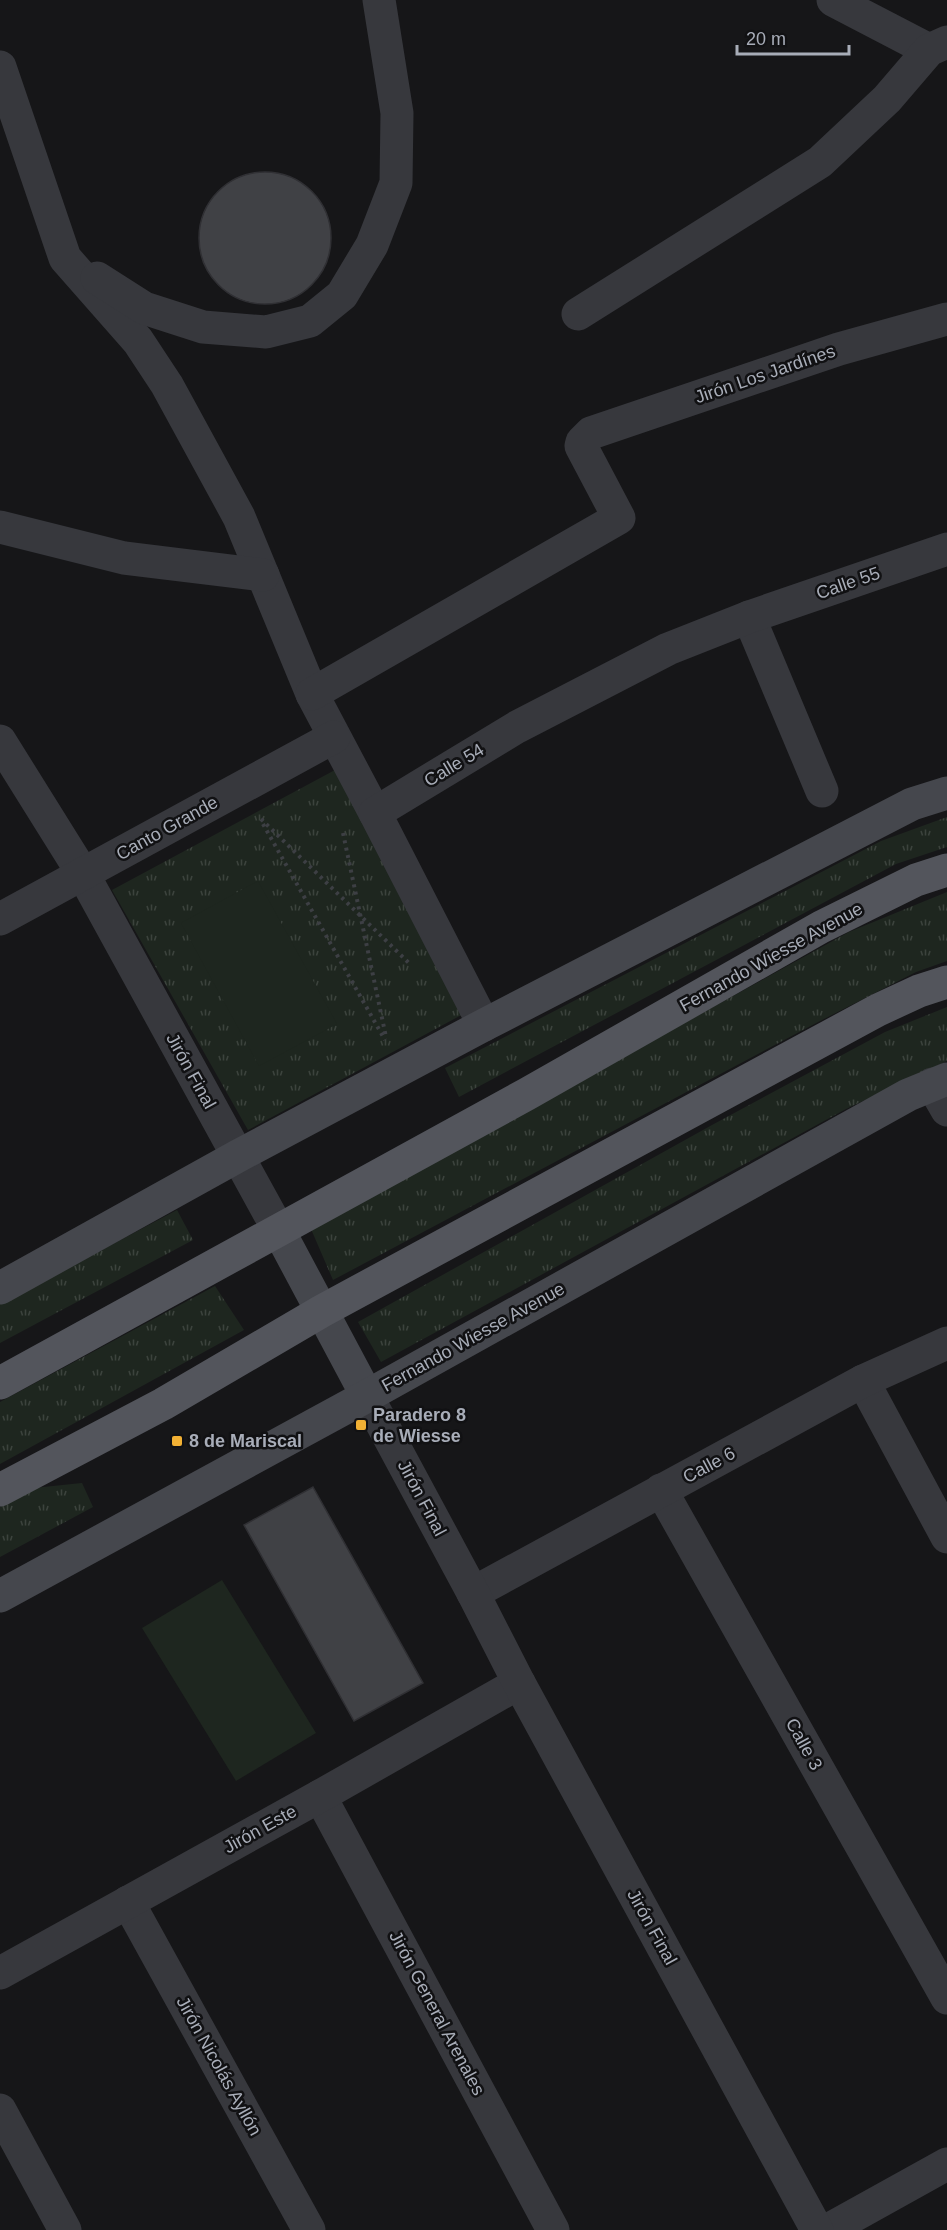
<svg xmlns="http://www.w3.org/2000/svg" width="947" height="2230" viewBox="0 0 947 2230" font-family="Arial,sans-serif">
<defs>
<pattern id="grass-tufts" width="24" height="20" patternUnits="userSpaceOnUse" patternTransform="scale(1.5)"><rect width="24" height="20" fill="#1e261f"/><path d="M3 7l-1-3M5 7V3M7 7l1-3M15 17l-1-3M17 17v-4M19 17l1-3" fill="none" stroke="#3c433d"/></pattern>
</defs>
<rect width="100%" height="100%" fill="#161618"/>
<g fill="url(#grass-tufts)">
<path d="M335,770L467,1012L248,1130L112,890Z"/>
<path d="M947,817V847L896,864L459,1097L445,1068L881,841Z"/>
<path d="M947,892V961L916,972L820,1021L333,1280L311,1229L849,932Z"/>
<path d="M947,1007V1061L846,1109L381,1362L358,1322L712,1125L885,1032Z"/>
<path d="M177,1210L193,1240L0,1343V1304Z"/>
<path d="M215,1286L244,1330L0,1464V1402Z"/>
<path d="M82,1483L93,1507L0,1557V1507L34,1488Z"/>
</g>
<g fill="#1e261f">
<path d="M258,881L337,1024L259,1066L181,923Z"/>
<path d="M222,1580L316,1733L236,1781L142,1628Z"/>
</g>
<g fill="#404145" stroke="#303034" stroke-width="1.5">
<circle cx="265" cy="238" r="66"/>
<path d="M313,1487L423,1683L354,1721L244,1525Z"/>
</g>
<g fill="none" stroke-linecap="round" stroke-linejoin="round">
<g stroke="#3d3f44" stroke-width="4" stroke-dasharray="3 4.5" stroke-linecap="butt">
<path d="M261,819L410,964"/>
<path d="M263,824L385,1040"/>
<path d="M343,833L386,1037"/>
</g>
<g stroke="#37383d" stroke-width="33">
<path d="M833,0L929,50"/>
<path d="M0,67L65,258L138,341L167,385L239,517L312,694L375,813"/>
<path d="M97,278L144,308L203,327L266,332L310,321L342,295L372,245L396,183L397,113L379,0"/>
<path d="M578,314L820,162L887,99L929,50L947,42"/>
<path d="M0,527L124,558L263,575"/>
<path d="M749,617L822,791"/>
<path d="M312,694L619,518L581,446L582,442L591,433L839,349L947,319"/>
<path d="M0,741L83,874L279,1231"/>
<path d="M0,919L334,737"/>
<path d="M484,1025L375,813L517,727L668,649L749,617L947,549"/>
<path d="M932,1084L947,1110"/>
<path d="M863,1381L947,1537"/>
<path d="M661,1490L947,1998"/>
<path d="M473,1593L863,1381L947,1343"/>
<path d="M320,1796L553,2230"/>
<path d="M128,1902L309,2230"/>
<path d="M0,1973L320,1796L519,1683"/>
<path d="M0,2110L65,2230"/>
<path d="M828,2230L947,2164"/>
</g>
<path stroke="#37383d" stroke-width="33" d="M367,1396L473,1593L519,1683L817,2230"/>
<g stroke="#45474d" stroke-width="33">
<path d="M279,1231L367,1396"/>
<path d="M0,1288L238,1156L484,1025L912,804L947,793"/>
<path d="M0,1596L367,1396L908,1095L947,1079"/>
</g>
<g stroke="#53555c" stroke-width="33">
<path d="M0,1383L527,1094L821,927L916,880L947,870"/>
<path d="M0,1490L163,1404L322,1311L878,1010L919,991L947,982"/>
</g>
</g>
<g fill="#f2b134" stroke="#111113" stroke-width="2">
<rect x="355" y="1419" width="12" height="12" rx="3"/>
<rect x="171" y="1435" width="12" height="12" rx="3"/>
</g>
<g text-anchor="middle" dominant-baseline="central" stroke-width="5" stroke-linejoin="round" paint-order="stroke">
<g font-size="18" fill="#a8adb8" stroke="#111113">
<text transform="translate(765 374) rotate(-19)">Jirón Los Jardínes</text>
<text transform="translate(848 583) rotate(-19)">Calle 55</text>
<text transform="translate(454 765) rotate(-31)">Calle 54</text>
<text transform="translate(167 828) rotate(-29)">Canto Grande</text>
<text transform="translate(771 957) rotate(-29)">Fernando Wiesse Avenue</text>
<text transform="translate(191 1071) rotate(61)">Jirón Final</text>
<text transform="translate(473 1337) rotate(-29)">Fernando Wiesse Avenue</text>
<text transform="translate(709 1465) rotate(-28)">Calle 6</text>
<text transform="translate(422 1498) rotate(62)">Jirón Final</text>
<text transform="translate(804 1744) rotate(61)">Calle 3</text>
<text transform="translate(260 1829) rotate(-29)">Jirón Este</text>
<text transform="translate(652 1927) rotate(61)">Jirón Final</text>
<text transform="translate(437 2013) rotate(62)">Jirón General Arenales</text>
<text transform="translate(219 2066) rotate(61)">Jirón Nicolás Ayllón</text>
</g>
<g font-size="18" font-weight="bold" fill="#a8adb8" stroke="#111113" text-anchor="start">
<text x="373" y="1415">Paradero 8<tspan x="373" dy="21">de Wiesse</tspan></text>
<text x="189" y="1441">8 de Mariscal</text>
</g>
</g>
<path d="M737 45v9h112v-9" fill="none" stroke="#a8adb8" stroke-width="3"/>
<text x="746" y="45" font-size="18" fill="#a8adb8" stroke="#111113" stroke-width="4.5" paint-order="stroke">20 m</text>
</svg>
